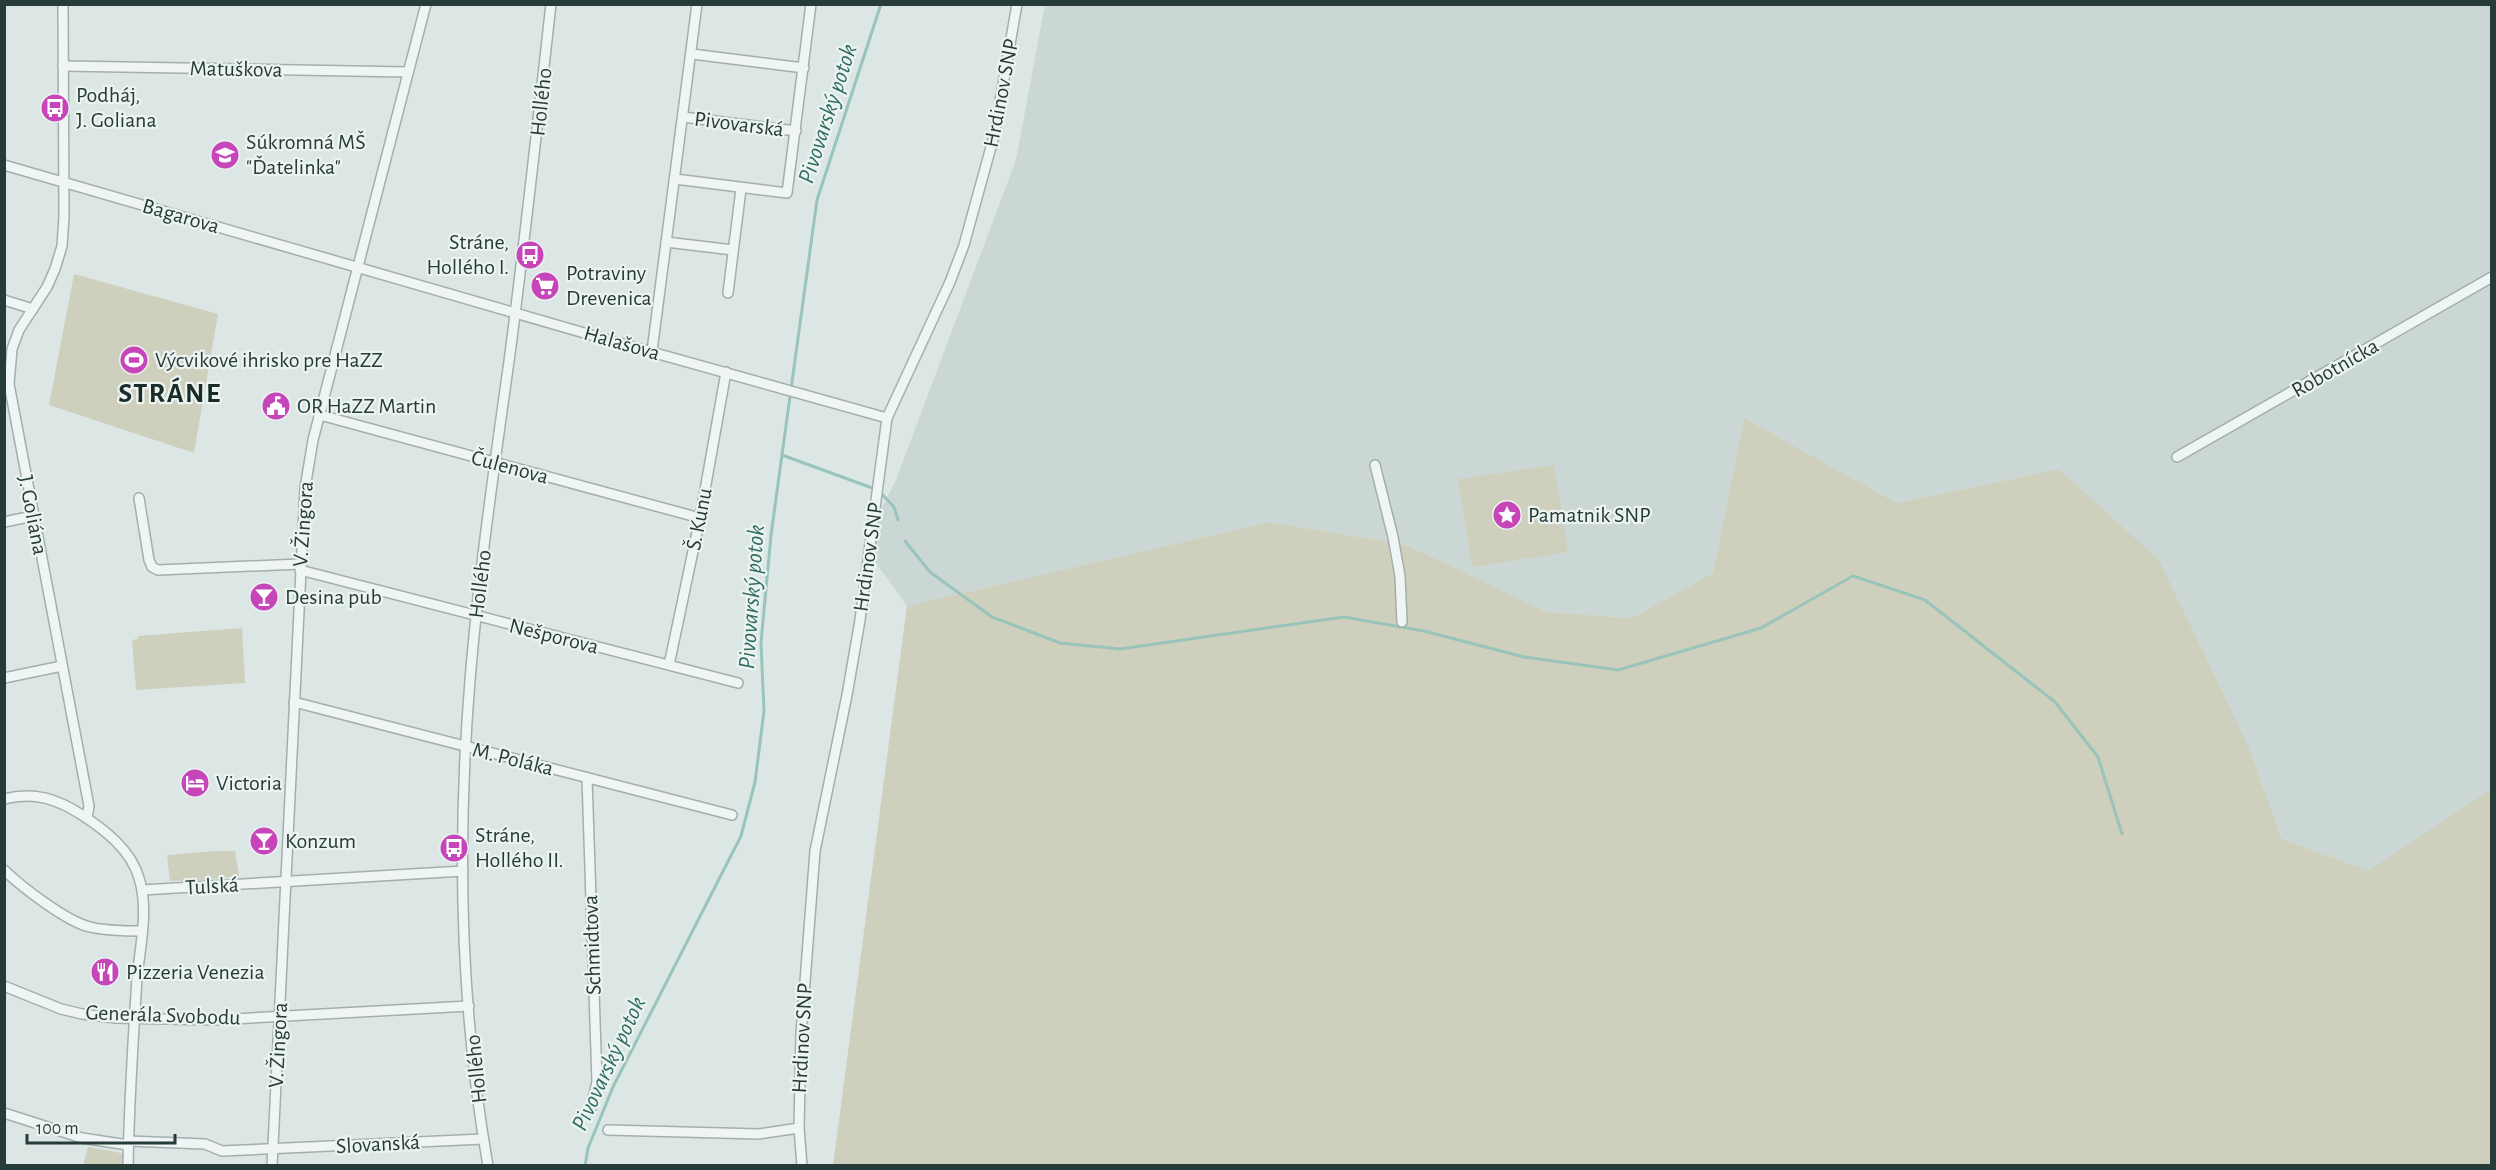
<svg xmlns="http://www.w3.org/2000/svg" width="2496" height="1170" viewBox="0 0 2496 1170" font-family="'Alegreya Sans',sans-serif">
<rect width="100%" height="100%" fill="#dce6e4"/>
<path fill="#cbd7d5" d="M1045,5H2491V789L2368,872L2282,839L2250,750L2059,469L1897,503L1744,418L1713,573L1632,618L1547,612L1407,545L1269,522L907,606L863,545L896,480L1016,160Z"/>
<g fill="#cfcfbe">
<path d="M74,274L218,314L194,453L49,405Z"/>
<path d="M1744,418L1897,503L2059,469L2159,560L2250,750L2282,839L2368,871L2491,789V1165L833,1166L907,606L1269,522L1407,545L1547,612L1632,618L1713,573Z"/>
<path d="M1554,465L1568,552L1472,567L1458,479Z"/>
<path d="M242,628L245,683L136,690L132,640L138,639V636Z"/>
<path d="M215,851H235L239,876L200,880L170,881L167,855Z"/>
<path d="M88,1147L121,1153L125,1158L126,1165L83,1166Z"/>
</g>
<g fill="none" stroke-linecap="round" stroke-linejoin="round">
<g stroke="#99c4ba" stroke-width="3">
<path d="M782,455L875,489"/>
<path d="M880,492L894,507L898,520"/>
<path d="M905,541L930,572L992,617L1060,643L1120,649L1344,617L1424,631L1524,657L1618,670L1761,628L1853,576L1925,600L2055,702L2098,757L2122,834"/>
<path d="M585,1166L588,1148L613,1087L741,836L755,782L764,711L761,643L771,535L817,200L881,4"/>
</g>
<g stroke="#a2afad" stroke-width="12">
<g id="minor">
<path d="M63,4L64,217L62,246L55,269L47,287L19,330L12,349L9,384L89,806L87,818"/>
<path d="M692,54L804,68"/>
<path d="M63,66L408,72"/>
<path d="M683,117L796,131"/>
<path d="M4,165L598,337L887,418"/>
<path d="M675,179L787,193L811,4"/>
<path d="M666,242L733,250"/>
<path d="M728,293L741,189"/>
<path d="M4,300L33,309"/>
<path d="M652,351L697,4"/>
<path d="M320,415L700,518"/>
<path d="M2177,457L2492,277"/>
<path d="M1375,465L1393,537L1400,576L1402,622"/>
<path d="M139,498L149,560L152,567L158,570L300,564"/>
<path d="M4,522L33,516"/>
<path d="M300,570L738,683"/>
<path d="M669,665L700,518L726,372"/>
<path d="M4,678L62,666"/>
<path d="M294,702L732,815"/>
<path d="M587,778L597,1082L590,1111"/>
<path d="M4,799C34,791 57,799 82,815C105,830 131,850 139,878C149,909 140,947 137,978C133,1040 129,1103 128,1166"/>
<path d="M4,870C22,887 67,922 90,927C106,931 124,931 141,931"/>
<path d="M142,890L463,871"/>
<path d="M4,986L61,1009L82,1014L116,1018L215,1020L469,1006"/>
<path d="M4,1113L82,1138L128,1145"/>
<path d="M608,1130L759,1134L799,1128"/>
<path d="M128,1141L205,1144L222,1151L483,1139"/>
<path d="M272,1166L305,488L313,440L426,4"/>
<path d="M488,1166C460,1007 457,840 470,680C479,571 495,462 510,354C525,238 538,121 551,4"/>
<path d="M802,1166L799,1128L801,1034L815,851L847,695L860,620L887,418L950,282L964,245L994,136L1017,4"/>
</g>
</g>
<use href="#minor" stroke="#eff4f4" stroke-width="9"/>
</g>
<defs>
<g id="bus-disc" transform="scale(1.5)"><circle r="9.5" fill="#c646ba" stroke="#ecf4f2"/><path d="M-5-6H5V4H4V6H2V4H-2V6H-4V4H-5ZM-3.5-4V0h7V-4ZM-3.5 1.2v1.5H-2V1.2ZM2 1.2v1.5H3.5V1.2Z" fill="#fff"/></g>
<g id="school-disc" transform="scale(1.5)"><circle r="9.5" fill="#c646ba" stroke="#ecf4f2"/><path d="M0-5L7-2L0 1L-7-2ZM-4 1L0 2.5L4 1V4Q0 6-4 4Z" fill="#fff"/></g>
<g id="supermarket-disc" transform="scale(1.5)"><circle r="9.5" fill="#c646ba" stroke="#ecf4f2"/><path d="M-6-5.5h2.5l.6 2H6L4.5 2H-2.5L-4.4-4H-6ZM-1.5 3.2a1.3 1.3 0 1 0 .1 0ZM3 3.2a1.3 1.3 0 1 0 .1 0Z" fill="#fff"/></g>
<g id="stadium-disc" transform="scale(1.5)"><circle r="9.5" fill="#c646ba" stroke="#ecf4f2"/><path d="M0-5a6.5 5 0 1 0 0 10a6.5 5 0 1 0 0-10ZM-3.5-1.8h7v3.6h-7Z" fill="#fff"/></g>
<g id="civic-disc" transform="scale(1.5)"><circle r="9.5" fill="#c646ba" stroke="#ecf4f2"/><path d="M-.6-6.5H3V-4.5H.6V-3L4-1V1h2V6H-6V1h2V-1L-.6-3ZM-1.2 2.5V6h2.4V2.5Z" fill="#fff"/></g>
<g id="sight-disc" transform="scale(1.5)"><circle r="9.5" fill="#c646ba" stroke="#ecf4f2"/><path d="M0-6L1.8-2.2L6-1.7L2.9 1.2L3.7 5.4L0 3.3L-3.7 5.4L-2.9 1.2L-6-1.7L-1.8-2.2Z" fill="#fff"/></g>
<g id="bar-disc" transform="scale(1.5)"><circle r="9.5" fill="#c646ba" stroke="#ecf4f2"/><path d="M-6-5H6L.8 .8V4.5H3.5V6h-7V4.5H-.8V.8Z" fill="#fff"/></g>
<g id="hotel-disc" transform="scale(1.5)"><circle r="9.5" fill="#c646ba" stroke="#ecf4f2"/><path d="M-6-4.5h1.5V1H6V5H4.5V3h-9V5H-6ZM-4 0a1.8 1.8 0 1 1 3.6 0ZM.5 0V-2.5h3Q6-2.5 6 0Z" fill="#fff"/></g>
<g id="restaurant-disc" transform="scale(1.5)"><circle r="9.5" fill="#c646ba" stroke="#ecf4f2"/><path d="M-5-6h1v4h1v-4h1v4h1v-4h1v5L-1.5 .5V6h-2V.5L-5-1ZM5-6V6H3V1.5H1.5Q1.5-4 5-6Z" fill="#fff"/></g>
</defs>
<g fill-rule="evenodd">
<use href="#bus-disc" x="55" y="108"/>
<use href="#school-disc" x="225" y="155"/>
<use href="#bus-disc" x="530" y="255"/>
<use href="#supermarket-disc" x="545" y="286"/>
<use href="#stadium-disc" x="134" y="360"/>
<use href="#civic-disc" x="276" y="406"/>
<use href="#sight-disc" x="1507" y="515"/>
<use href="#bar-disc" x="264" y="597"/>
<use href="#hotel-disc" x="195" y="783"/>
<use href="#bar-disc" x="264" y="841"/>
<use href="#bus-disc" x="454" y="848"/>
<use href="#restaurant-disc" x="105" y="972"/>
</g>
<g text-anchor="middle" dominant-baseline="central" stroke-width="4.5" stroke-linejoin="round" paint-order="stroke">
<g font-size="22" fill="#273b39" stroke="#ecf4f2">
<text transform="translate(236 69) rotate(1)">Matuškova</text>
<text transform="translate(1001 93) rotate(-79)">Hrdinov SNP</text>
<text transform="translate(541 102) rotate(-84)">Hollého</text>
<text transform="translate(739 124) rotate(7)">Pivovarská</text>
<text transform="translate(181 216) rotate(16)">Bagarova</text>
<text transform="translate(622 343) rotate(16)">Halašova</text>
<text transform="translate(2335 368) rotate(-30)">Robotnícka</text>
<text transform="translate(510 467) rotate(15)">Čulenova</text>
<text transform="translate(33 515) rotate(79)">J. Goliána</text>
<text transform="translate(699 519) rotate(-79)">Š. Kunu</text>
<text transform="translate(303 524) rotate(-86)">V. Žingora</text>
<text transform="translate(868 557) rotate(-82)">Hrdinov SNP</text>
<text transform="translate(480 584) rotate(-83)">Hollého</text>
<text transform="translate(554 636) rotate(14)">Nešporova</text>
<text transform="translate(513 759) rotate(14)">M. Poláka</text>
<text transform="translate(212 886) rotate(-3)">Tulská</text>
<text transform="translate(592 945) rotate(-92)">Schmidtova</text>
<text transform="translate(163 1015) rotate(2)">Generála Svobodu</text>
<text transform="translate(802 1038) rotate(-87)">Hrdinov SNP</text>
<text transform="translate(278 1045) rotate(-87)">V. Žingora</text>
<text transform="translate(476 1069) rotate(-96)">Hollého</text>
<text transform="translate(378 1144) rotate(-3)">Slovanská</text>
</g>
<g font-size="22" fill="#273b39" stroke="#ecf4f2" text-anchor="start">
<text x="76" y="95">Podháj,<tspan x="76" dy="25">J. Goliana</tspan></text>
<text x="246" y="142">Súkromná MŠ<tspan x="246" dy="25">"Ďatelinka"</tspan></text>
<text x="509" y="242" text-anchor="end">Stráne,<tspan x="509" dy="25">Hollého I.</tspan></text>
<text x="566" y="273">Potraviny<tspan x="566" dy="25">Drevenica</tspan></text>
<text x="155" y="360">Výcvikové ihrisko pre HaZZ</text>
<text x="297" y="406">OR HaZZ Martin</text>
<text x="1528" y="515">Pamatnik SNP</text>
<text x="285" y="597">Desina pub</text>
<text x="216" y="783">Victoria</text>
<text x="475" y="835">Stráne,<tspan x="475" dy="25">Hollého II.</tspan></text>
<text x="285" y="841">Konzum</text>
<text x="126" y="972">Pizzeria Venezia</text>
</g>
<g font-size="24" font-style="italic" fill="#336d61" stroke="#ecf4f2">
<text transform="translate(828 114) rotate(-72)">Pivovarský potok</text>
<text transform="translate(752 597) rotate(-86)">Pivovarský potok</text>
<text transform="translate(609 1064) rotate(-65)">Pivovarský potok</text>
</g>
<g font-size="28" font-weight="bold" letter-spacing="1.5" fill="#192c2a" stroke="#ecf4f2">
<text x="170" y="394">STRÁNE</text>
</g>
</g>
<rect width="2496" height="1170" fill="none" stroke="#273b39" stroke-width="12"/>
<path d="M27 1134v9h148v-9" fill="none" stroke="#273b39" stroke-width="3"/>
<text x="36" y="1134" font-size="18" fill="#273b39" stroke="#ecf4f2" stroke-width="4.5" paint-order="stroke">100 m</text>
</svg>
